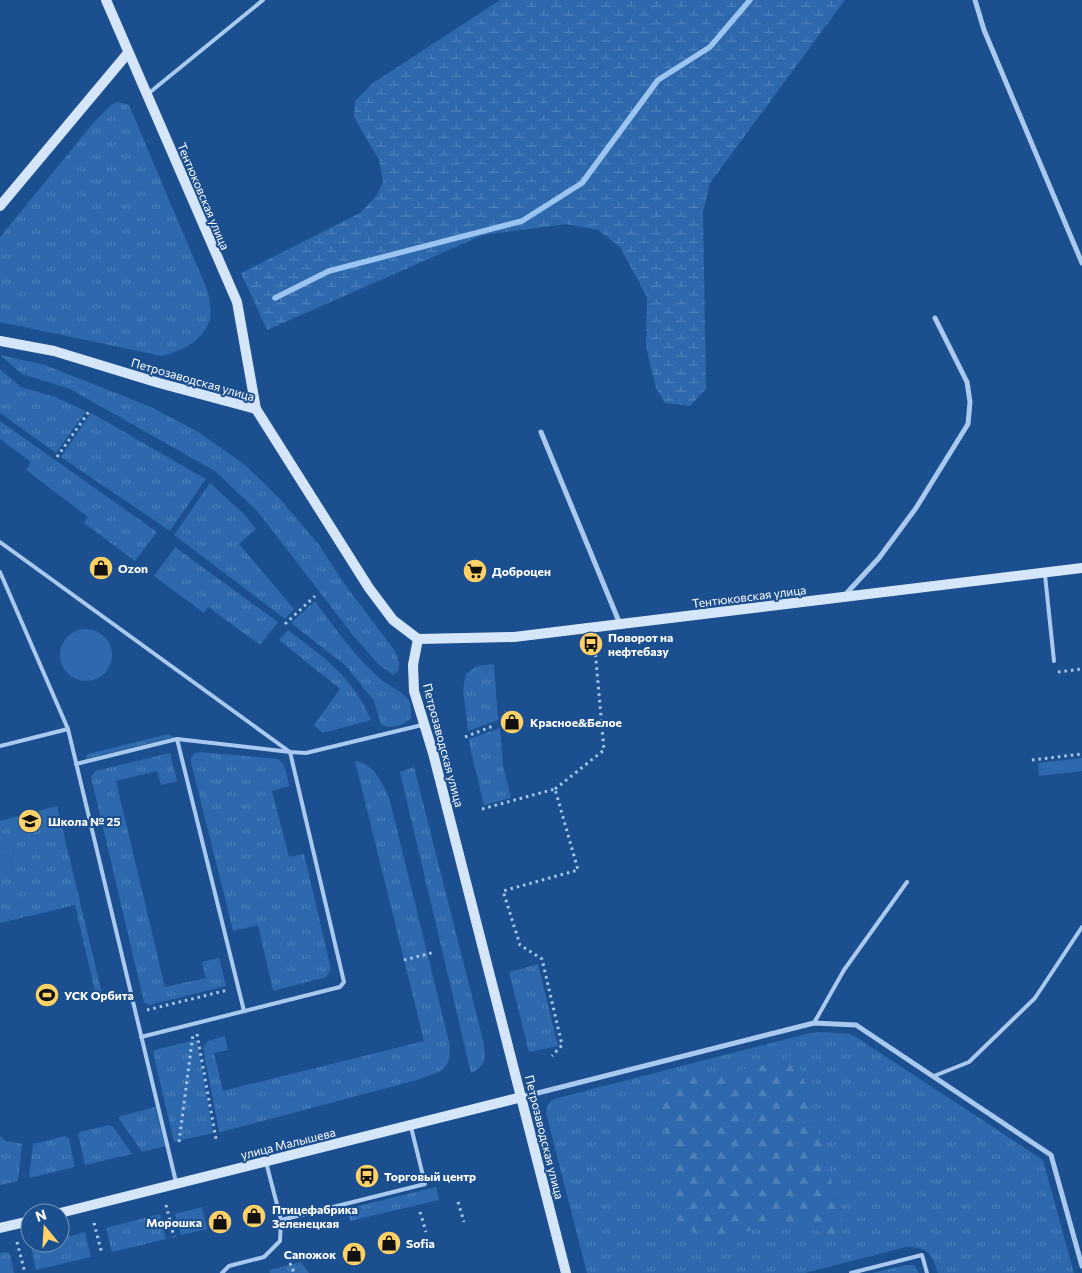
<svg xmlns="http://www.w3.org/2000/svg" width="1082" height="1273" viewBox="0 0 1082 1273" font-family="Commissioner,sans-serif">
<defs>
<pattern id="grass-tufts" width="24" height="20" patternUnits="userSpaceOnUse" patternTransform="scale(1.25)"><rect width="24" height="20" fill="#2e69ad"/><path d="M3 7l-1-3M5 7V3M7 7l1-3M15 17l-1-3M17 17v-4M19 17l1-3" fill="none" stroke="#4d80b9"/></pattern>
<pattern id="forest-firs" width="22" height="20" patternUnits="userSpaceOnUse" patternTransform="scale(1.25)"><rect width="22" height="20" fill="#2e69ad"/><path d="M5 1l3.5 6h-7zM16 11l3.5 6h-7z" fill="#4d80b9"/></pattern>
<pattern id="wetland-marsh" width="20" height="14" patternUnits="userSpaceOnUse" patternTransform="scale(1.25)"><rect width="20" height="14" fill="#2e69ad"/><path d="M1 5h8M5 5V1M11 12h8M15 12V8" fill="none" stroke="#4d80b9"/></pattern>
</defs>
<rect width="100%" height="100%" fill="#1b4f8f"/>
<g fill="url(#grass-tufts)">
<path d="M118,102L129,105L208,292C209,300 212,312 210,319C203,342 183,350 162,356L0,322V237L95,121L111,105Z"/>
<path d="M0,355L45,365L151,407L200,433L245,465L280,499L319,545L343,582L395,651L399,663V670L393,675L377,663L352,634L258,512L215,471L70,389L22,374Z"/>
<path d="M0,369L21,387L55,397L86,411L56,453L0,413Z"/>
<path d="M91,413L206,479L170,531L61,457Z"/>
<path d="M0,421L157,532L135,561L84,523L88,517L26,470L31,462L0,439Z"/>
<path d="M210,483L245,515L256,529L239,544L294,609L285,619L174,535Z"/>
<path d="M175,547L278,622L260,645L208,607L204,613L154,576Z"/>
<path d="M315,601C334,627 353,654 377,676C386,685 400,689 408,699C412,705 411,712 411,718C402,726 392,729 381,725L374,701L346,666L291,623Z"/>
<path d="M288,630C324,658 352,675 371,720L322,733L314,725L340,689L279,640Z"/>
<path d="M494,664L498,720L468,731L463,689L466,674L477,666Z"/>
<path d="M500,728L503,765L511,798L484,805L470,747L469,739Z"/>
<path d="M168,734L174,737L85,759L88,754Z"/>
<path d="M200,752L278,759C286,764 287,777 289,786L272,791L289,857L304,854L331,969L326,977L273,991L258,925L233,931L191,762V757L195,753Z"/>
<path d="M170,753L177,781L161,785L157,771L116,781L165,987L206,978L202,962L219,958L226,986L149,1005L144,1002L91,777L95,771Z"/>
<path d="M355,761C373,763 381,781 389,797L449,1042C453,1071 441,1071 417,1080L221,1132L219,1131L203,1048L208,1041L225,1036L228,1050L214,1053L223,1091L424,1041Z"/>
<path d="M414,767L484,1044C485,1059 486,1066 471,1073L400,772Z"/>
<path d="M57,806L103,998L97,1000L75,905L0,923V872L13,869L8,848L0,849V821Z"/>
<path d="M538,964L558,1046L529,1052L509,972Z"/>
<path d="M825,1032L850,1034L859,1039L1043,1160L1074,1273H938C932,1253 927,1247 906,1247L805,1273H587L546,1113C546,1106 549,1102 554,1099L810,1033Z"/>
<path d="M195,1040L197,1041L213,1133L174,1142L153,1052L155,1050Z"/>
<path d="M155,1107L165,1146L142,1152L118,1117Z"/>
<path d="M109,1125L113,1127L132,1154L85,1165L78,1134L80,1132Z"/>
<path d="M0,1136L6,1141L22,1144L18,1181L0,1185Z"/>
<path d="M65,1136L69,1139L75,1167L29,1178L33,1144Z"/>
<path d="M436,1187L439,1200L350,1221L347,1209Z"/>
<path d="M160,1214L166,1239L112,1252L106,1228Z"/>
<path d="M85,1232L91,1257L36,1270L31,1246L42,1243H60V1239Z"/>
<path d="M7,1252L10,1254L14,1273H0V1253Z"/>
<path d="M301,1262L309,1273H270L269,1270Z"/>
<path d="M906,1265H914L919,1273H872Z"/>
</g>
<path fill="url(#forest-firs)" d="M790,1056L797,1060L801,1070L843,1223L842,1233C822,1239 811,1224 791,1222L715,1238L699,1235L674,1218L669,1202L672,1168L657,1092L663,1083L686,1077L706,1078L770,1064Z"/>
<path fill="url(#wetland-marsh)" d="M500,0H845L710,183L703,212L706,389L690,406L665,403L656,388L646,347L647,297L620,247L598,230L566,224L483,235L267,330L241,273L360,213L377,195L383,181L379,160L354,117L355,101L373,83Z"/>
<g fill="#2e69ad">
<circle cx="86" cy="655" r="26"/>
<path d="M1082,758V771L1039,776L1038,763Z"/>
<path d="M8,848L13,869L0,872V849Z"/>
<path d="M202,1207L207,1229L181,1235L175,1214Z"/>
</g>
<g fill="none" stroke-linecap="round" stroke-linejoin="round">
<path stroke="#9cc4f0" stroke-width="5.5" d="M275,298L329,271L522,221L582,183L658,80L710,47L750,0"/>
<g stroke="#a9c9ee" stroke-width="3" stroke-dasharray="2.5 4" stroke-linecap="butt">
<path d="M57,457L90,410"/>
<path d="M285,624L315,596"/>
<path d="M1058,672L1082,669"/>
<path d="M465,737L493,726"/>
<path d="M1032,760L1082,754"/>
<path d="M555,789L604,750L595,649"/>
<path d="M482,809L555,789L578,870L503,891L520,945L542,959L562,1045L552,1056"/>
<path d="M404,960L435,952"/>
<path d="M147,1010L228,990"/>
<path d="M197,1034L216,1139"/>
<path d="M179,1142L193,1034"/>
<path d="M458,1202L464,1222"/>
<path d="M166,1205L174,1237"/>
<path d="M420,1212L426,1232"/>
<path d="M94,1223L102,1254"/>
<path d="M17,1242L25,1273"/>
<path d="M285,1251L294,1273"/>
</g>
<g stroke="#a9c9ee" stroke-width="4">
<path d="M149,93L263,0"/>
<path d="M0,542L290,752L306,753L422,725"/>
<path d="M0,572L68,729L176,1182"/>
<path d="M1045,575L1054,661"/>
<path d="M177,739L244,1011"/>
<path d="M0,746L68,729"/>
<path d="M76,764L177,739L290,752L344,982L340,987L141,1037"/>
<path d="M814,1023L844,970L907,882"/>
<path d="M934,1076L969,1062L1035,998L1082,927"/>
<path d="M281,1220L425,1184L411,1127"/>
<path d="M222,1273L229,1266L264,1257L280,1241L281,1220L266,1162"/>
<path d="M851,1273L922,1255L927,1273"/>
</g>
<g stroke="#a9c9ee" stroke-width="5">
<path d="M975,0L984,30L1082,263"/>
<path d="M541,432L620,624"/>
<path d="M844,596L879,558L916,508L968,424L970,402L967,382L935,318"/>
<path d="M522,1097L814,1023L856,1025L1051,1155L1082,1266"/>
</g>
<g stroke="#d6e6fa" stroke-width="10">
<path d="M106,0L237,302L256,409L369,588L393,620L418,639"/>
<path d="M0,206L128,53"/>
<path d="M0,341L54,351L159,383L256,409"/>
<path d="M418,639L514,637L1082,568"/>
<path d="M418,639L413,665L414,691L433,753L566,1273"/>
<path d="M60,1213L522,1097"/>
<path d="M0,1228L30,1221"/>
</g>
</g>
<defs>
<g id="shop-disc" transform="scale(1.25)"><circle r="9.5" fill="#ffd166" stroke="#1b4f8f"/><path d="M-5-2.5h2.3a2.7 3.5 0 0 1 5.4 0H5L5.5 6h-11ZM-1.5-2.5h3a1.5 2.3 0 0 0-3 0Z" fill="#111"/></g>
<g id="supermarket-disc" transform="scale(1.25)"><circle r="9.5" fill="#ffd166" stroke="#1b4f8f"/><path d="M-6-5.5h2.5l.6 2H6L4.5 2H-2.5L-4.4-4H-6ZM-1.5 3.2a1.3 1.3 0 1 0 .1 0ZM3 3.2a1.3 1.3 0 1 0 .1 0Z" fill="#111"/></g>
<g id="bus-disc" transform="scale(1.25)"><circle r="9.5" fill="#ffd166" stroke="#1b4f8f"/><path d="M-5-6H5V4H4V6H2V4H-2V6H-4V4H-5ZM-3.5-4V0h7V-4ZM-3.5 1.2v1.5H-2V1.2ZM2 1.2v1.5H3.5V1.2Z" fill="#111"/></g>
<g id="school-disc" transform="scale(1.25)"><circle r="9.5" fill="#ffd166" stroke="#1b4f8f"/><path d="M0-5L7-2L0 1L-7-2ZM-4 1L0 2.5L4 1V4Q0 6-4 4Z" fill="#111"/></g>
<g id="stadium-disc" transform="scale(1.25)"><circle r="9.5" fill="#ffd166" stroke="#1b4f8f"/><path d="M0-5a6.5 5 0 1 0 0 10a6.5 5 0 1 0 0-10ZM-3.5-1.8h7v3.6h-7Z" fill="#111"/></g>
</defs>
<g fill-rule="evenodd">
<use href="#shop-disc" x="101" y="568"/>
<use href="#supermarket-disc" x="475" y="571"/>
<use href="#bus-disc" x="591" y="644"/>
<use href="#shop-disc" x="512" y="722"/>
<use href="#school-disc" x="30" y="821"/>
<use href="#stadium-disc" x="47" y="995"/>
<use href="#bus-disc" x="367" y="1176"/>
<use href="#shop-disc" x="254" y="1216"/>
<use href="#shop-disc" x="220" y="1222"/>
<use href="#shop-disc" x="389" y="1243"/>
<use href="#shop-disc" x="354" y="1254"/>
</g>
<g text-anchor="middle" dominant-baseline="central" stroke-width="4" stroke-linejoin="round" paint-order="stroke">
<g font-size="12" fill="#fff" stroke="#1b4f8f">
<text transform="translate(204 196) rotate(67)">Тентюковская улица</text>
<text transform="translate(193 379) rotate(16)">Петрозаводская улица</text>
<text transform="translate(749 596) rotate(-7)">Тентюковская улица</text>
<text transform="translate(444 745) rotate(75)">Петрозаводская улица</text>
<text transform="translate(545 1137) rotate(76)">Петрозаводская улица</text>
<text transform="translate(288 1143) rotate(-14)">улица Малышева</text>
</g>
<g font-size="12" font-weight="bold" fill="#fff" stroke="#1b4f8f" text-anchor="start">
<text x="118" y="568">Ozon</text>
<text x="492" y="571">Доброцен</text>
<text x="608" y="637">Поворот на<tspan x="608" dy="14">нефтебазу</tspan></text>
<text x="530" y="722">Красное&amp;Белое</text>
<text x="48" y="821">Школа № 25</text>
<text x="64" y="995">УСК Орбита</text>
<text x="384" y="1176">Торговый центр</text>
<text x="272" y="1209">Птицефабрика<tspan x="272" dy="14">Зеленецкая</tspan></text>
<text x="202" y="1222" text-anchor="end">Морошка</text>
<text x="406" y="1243">Sofia</text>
<text x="336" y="1254" text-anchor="end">Сапожок</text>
</g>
</g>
<g transform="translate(45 1228) rotate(342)"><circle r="24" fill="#1b4f8f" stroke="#7695bc"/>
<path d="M0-4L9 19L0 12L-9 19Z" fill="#ffd166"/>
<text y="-8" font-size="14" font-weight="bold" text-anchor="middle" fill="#ffffff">N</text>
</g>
</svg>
